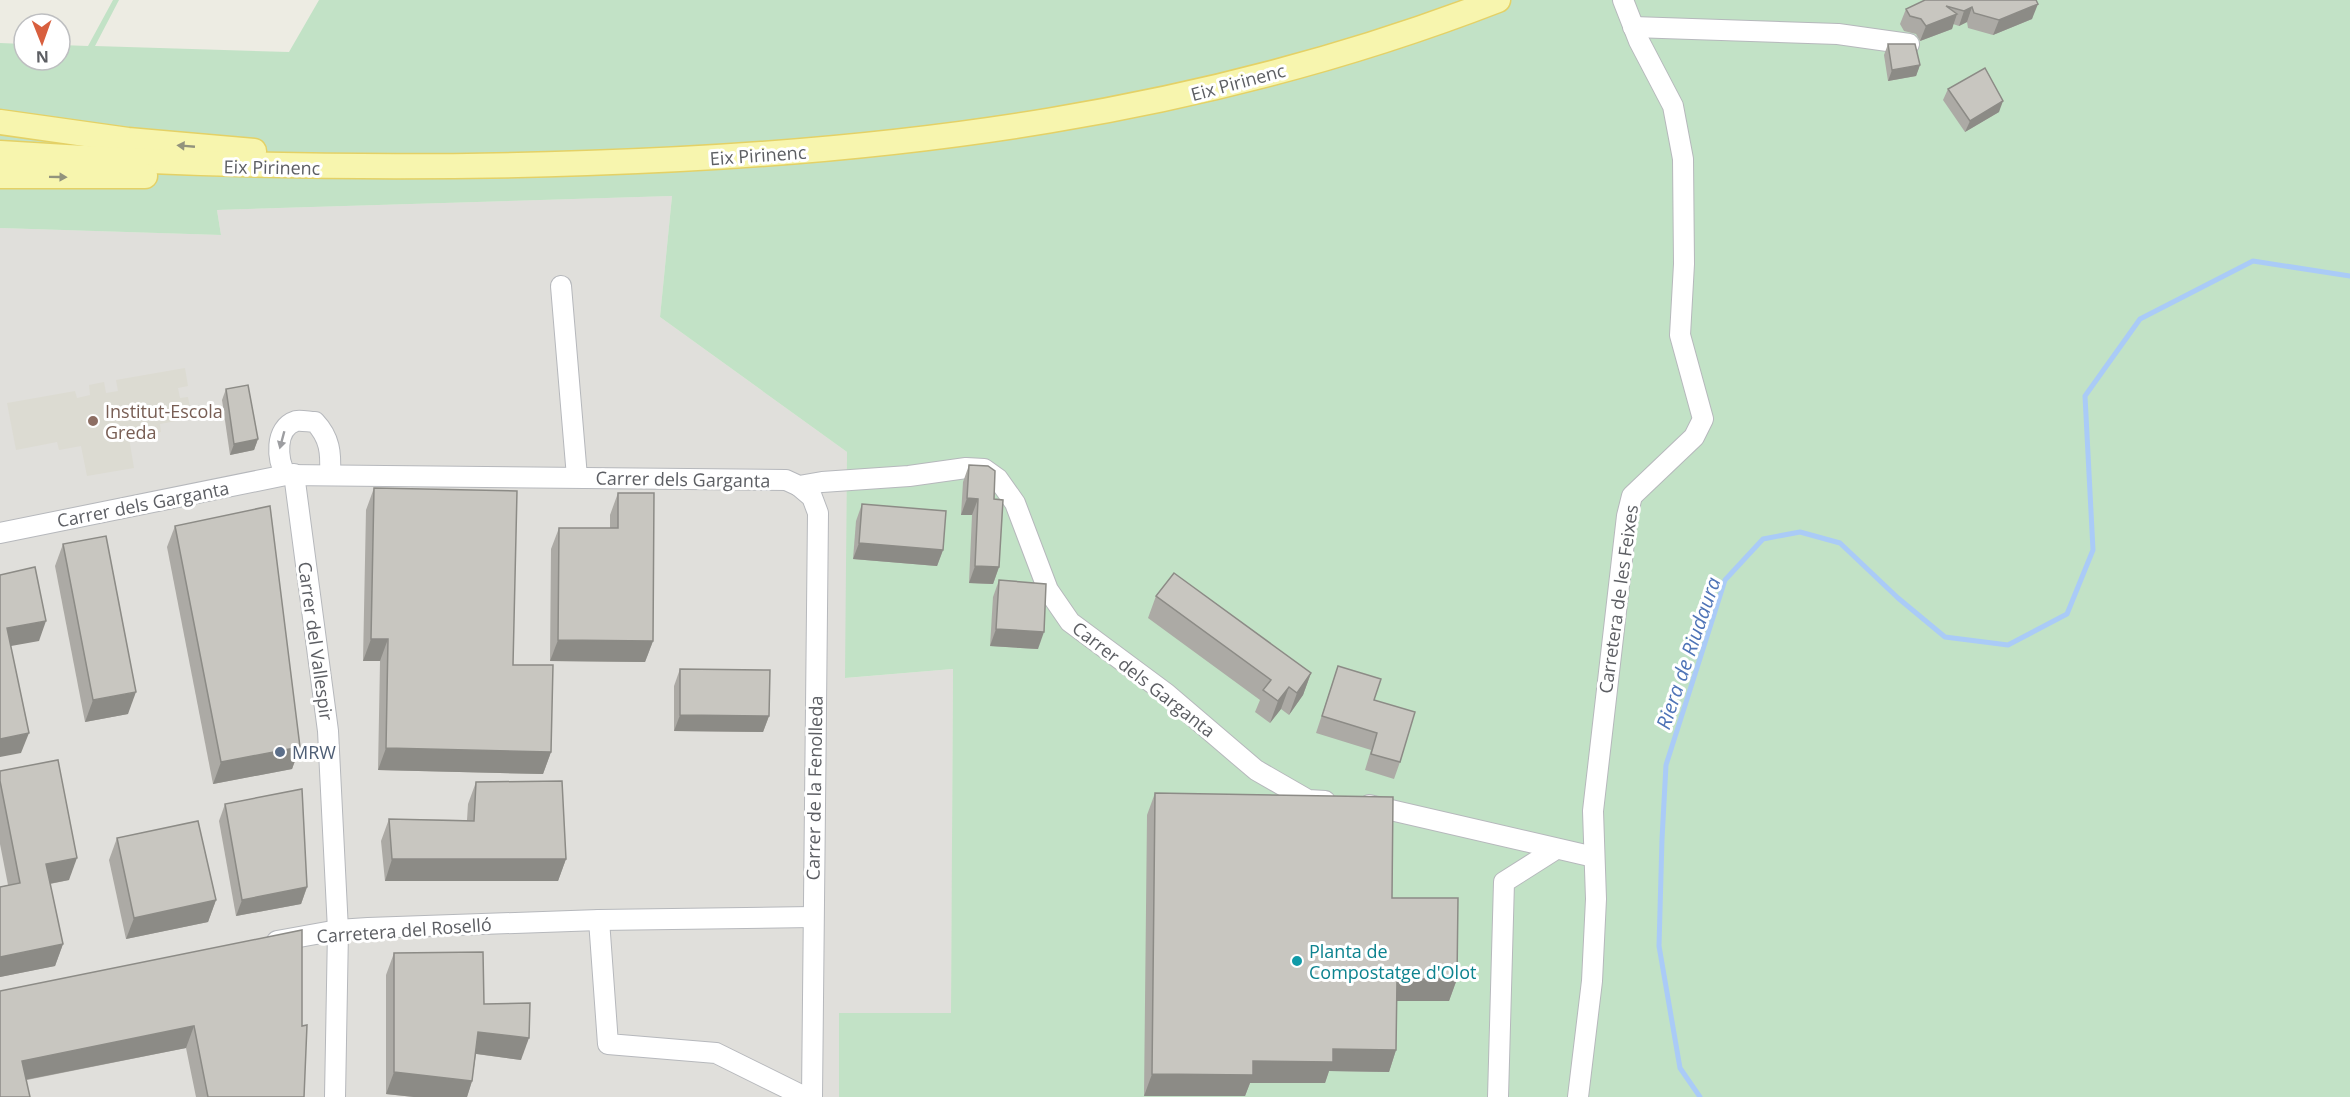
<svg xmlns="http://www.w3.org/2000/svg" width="2350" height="1097" viewBox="0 0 2350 1097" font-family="'Open Sans',sans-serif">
<rect width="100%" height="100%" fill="#edece3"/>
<path fill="#e0dfdb" d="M672,196L660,317L847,452L846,678L953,669L951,1097H0V228L221,235L217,210Z"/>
<path fill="#dcdbd2" d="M185,368L188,386L178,388L180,398L188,397L192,418L160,424L161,432L129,438L134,468L87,476L81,446L59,450L57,442L16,450L7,403L75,391L77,398L90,395L89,385L104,382L106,393L118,391L116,380Z"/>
<path fill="#c2e2c6" d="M113,0H119L95,46L289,52L319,0H2350V1097H839V1013H951L953,669L845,678L847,452L660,317L672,196L217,210L221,235L0,228V43L24,44V60H60V45L88,46Z"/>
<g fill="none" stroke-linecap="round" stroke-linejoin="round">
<path stroke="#aacbf7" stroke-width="5" d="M1700,1097L1680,1068L1659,946L1662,839L1666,765L1725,580L1763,539L1800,532L1840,543L1898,598L1945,637L2008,645L2067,614L2093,550L2085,396L2140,319L2253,261L2350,276"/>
<g stroke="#b6b8bc" stroke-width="22">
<g id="minor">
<path d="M1633,27L1838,34L1909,44"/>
<path d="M561,286L577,477"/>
<path d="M294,474L328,731L338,930L335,1097"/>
<path d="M286,475C277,460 274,428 296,421C301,420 310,422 315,422C330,438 331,453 330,473"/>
<path d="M799,486L812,497L818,513L812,1097"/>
<path d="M0,533L286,475L786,480L799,486L822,482L909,476L966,468L984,469L998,479L1015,503L1048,590L1070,622L1167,694L1256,770L1308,800L1325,801"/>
<path d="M1369,805L1594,857"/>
<path d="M599,920L608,1044L716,1053L805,1097"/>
<path d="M277,941L338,930L368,928L599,920L813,917"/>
<path d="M1498,1097L1504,882L1556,849"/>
<path d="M1578,1097L1592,981L1596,899L1593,811L1627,516L1632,496L1694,437L1703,419L1680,335L1684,264L1683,159L1673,106L1639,41L1623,0"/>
</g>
</g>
<g stroke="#e4d166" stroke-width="27">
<g id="major">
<path d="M0,122L128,140L254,151"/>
<path d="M0,153C198,166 388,170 587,163C900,153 1204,114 1498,0"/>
<path d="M0,176H145"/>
</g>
</g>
<use href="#minor" stroke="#fff" stroke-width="20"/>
<use href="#major" stroke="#f7f5ae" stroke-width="24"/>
</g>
<g fill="#acaaa5">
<path d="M2036,0L2032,19L1993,35L1968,28L1967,22L1959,26L1953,24L1952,29L1920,41L1916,34L1904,31L1900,24L1906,9Z"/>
<path d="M1888,44L1920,65L1916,76L1888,81L1884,55Z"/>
<path d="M1948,89L1999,112L1965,132L1943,100Z"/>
<path d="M226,389L258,439L254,450L230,455L222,400Z"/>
<path d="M969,465L994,499L999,567L993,584L969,583L972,515H961L963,482Z"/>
<path d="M374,488L513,665L551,752L543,774L378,770L380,661H363L366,510Z"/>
<path d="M618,493L653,641L645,662L550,661L551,549L559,528H610V515Z"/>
<path d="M862,504L943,550L937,566L853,559L856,521Z"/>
<path d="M175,526L300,747L292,769L213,784L167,547Z"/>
<path d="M63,544L128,714L85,722L55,566Z"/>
<path d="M999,580L1038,649L990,646L993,597Z"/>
<path d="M1156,596L1311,673L1303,695L1289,715L1281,709L1270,723L1255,712L1260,700L1148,618Z"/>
<path d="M1338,666L1374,700L1400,762L1394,779L1365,770L1371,750L1316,733Z"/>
<path d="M680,669L769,716L763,732L674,731V686Z"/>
<path d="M0,771L69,880L50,884L63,944L55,966L0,977V887L8,885L0,844Z"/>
<path d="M476,782L566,859L558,881H385L381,841L389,819L467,820L468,804Z"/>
<path d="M1155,793L1392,898L1457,979L1449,1001H1397L1396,1050L1389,1072L1329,1071L1325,1083H1250L1245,1096H1144L1147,815Z"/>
<path d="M225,804L307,887L301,904L236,916L219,821Z"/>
<path d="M117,838L216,900L208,922L126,939L109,860Z"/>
<path d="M394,953L484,1004L521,1060L476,1054L472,1081L467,1097H414L386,1094V975Z"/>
<path d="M0,991L302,1026L304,1097H196L186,1048L27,1080Z"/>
</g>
<g fill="#8c8b86">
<path d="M2038,4L2032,19L1993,35L1999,20Z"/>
<path d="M1972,7L1967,22L1959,26L1964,11Z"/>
<path d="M1957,14L1952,29L1920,41L1926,26Z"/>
<path d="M1920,65L1916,76L1888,81L1892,70Z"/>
<path d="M2003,101L1999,112L1965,132L1970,121Z"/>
<path d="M258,439L254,450L230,455L234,444Z"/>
<path d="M967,498L978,499L972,515H961Z"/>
<path d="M859,543L943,550L937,566L853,559Z"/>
<path d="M975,566L999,567L993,584L969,583Z"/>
<path d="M46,621L39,641L0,648L7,628Z"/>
<path d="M996,629L1044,632L1038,649L990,646Z"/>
<path d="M371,639H388L380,661H363Z"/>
<path d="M558,640L653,641L645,662L550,661Z"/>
<path d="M1311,673L1303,695L1289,715L1297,693Z"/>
<path d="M1289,687L1281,709L1270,723L1278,701Z"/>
<path d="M136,692L128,714L85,722L93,700Z"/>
<path d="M680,715L769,716L763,732L674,731Z"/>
<path d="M29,733L21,753L0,757V739Z"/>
<path d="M300,747L292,769L213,784L221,762Z"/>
<path d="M386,748L551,752L543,774L378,770Z"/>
<path d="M77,858L69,880L38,886L46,864Z"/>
<path d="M392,859H566L558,881H385Z"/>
<path d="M307,887L301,904L236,916L242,900Z"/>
<path d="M216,900L208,922L126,939L134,918Z"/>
<path d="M63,944L55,966L0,977V957Z"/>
<path d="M1397,979H1457L1449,1001H1389Z"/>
<path d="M194,1026L186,1048L14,1082L22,1061Z"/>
<path d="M478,1032L529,1038L521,1060L470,1053Z"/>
<path d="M1333,1049L1396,1050L1389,1072L1329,1071L1325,1083H1250L1245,1096H1144L1152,1074L1253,1061Z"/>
<path d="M394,1072L472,1081L467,1097H414L386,1094Z"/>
</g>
<g fill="#c8c6c0" stroke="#8c8b86" stroke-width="1.5">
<path d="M1925,0H2036L2038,4L1999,20L1974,13L1972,7L1964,11L1946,6L1957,14L1926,26L1921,19L1910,16L1906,9Z"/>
<path d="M1888,44H1915L1920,65L1892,70Z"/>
<path d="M1985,68L2003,101L1970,121L1948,89Z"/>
<path d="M248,385L258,439L234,444L226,389Z"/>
<path d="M969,465L988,466L995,471L994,499L1003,500L999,567L975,566L978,499L967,498Z"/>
<path d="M374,488L517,491L513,665H553L551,752L386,748L388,639H371Z"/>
<path d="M618,493H654L653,641L558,640L559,528H618Z"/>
<path d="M862,504L946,511L943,550L859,543Z"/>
<path d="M270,506L300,747L221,762L175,526Z"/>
<path d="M106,536L136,692L93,700L63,544Z"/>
<path d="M35,567L46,621L7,628L29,733L0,739V575Z"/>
<path d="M1174,573L1311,673L1297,693L1289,687L1278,701L1263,690L1271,680L1156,596Z"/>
<path d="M999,580L1046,584L1044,632L996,629Z"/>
<path d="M1338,666L1381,679L1374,700L1415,712L1400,762L1371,754L1377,733L1322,716Z"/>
<path d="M680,669L770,670L769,716L680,715Z"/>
<path d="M58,760L77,858L46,864L63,944L0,957V887L20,883L0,781V771Z"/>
<path d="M562,781L566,859H392L389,819L474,821L476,782Z"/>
<path d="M302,789L307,887L242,900L225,804Z"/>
<path d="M1155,793L1393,797L1392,898H1458L1457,979H1397L1396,1050L1333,1049V1062L1253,1061V1075L1152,1074Z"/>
<path d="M198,821L216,900L134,918L117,838Z"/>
<path d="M302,930V1026L307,1025L304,1097H208L194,1026L22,1061L30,1097H0V991Z"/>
<path d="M483,952L484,1004L530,1003L529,1038L478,1032L472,1081L394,1072V953Z"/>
</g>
<defs><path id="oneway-solid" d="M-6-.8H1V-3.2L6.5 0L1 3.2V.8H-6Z" transform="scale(1.5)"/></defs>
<g fill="#92937d">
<use href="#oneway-solid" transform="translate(186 146) rotate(-175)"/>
<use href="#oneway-solid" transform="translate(58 177) rotate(1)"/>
</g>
<use fill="#9d9ea1" href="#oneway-solid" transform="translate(282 440) rotate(105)"/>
<circle fill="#8d6e63" stroke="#fff" stroke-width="2" cx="93" cy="421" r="6"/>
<circle fill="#5c6f8a" stroke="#fff" stroke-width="2" cx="280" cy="752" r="6"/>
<circle fill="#0f9aa8" stroke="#fff" stroke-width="2" cx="1297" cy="961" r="6"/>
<g text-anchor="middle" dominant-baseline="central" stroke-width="6" stroke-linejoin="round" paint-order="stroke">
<g font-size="18" fill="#5c5e63" stroke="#fff">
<text transform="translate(1238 82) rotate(-15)">Eix Pirinenc</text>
<text transform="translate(758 155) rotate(-4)">Eix Pirinenc</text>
<text transform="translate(272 167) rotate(1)">Eix Pirinenc</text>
<text transform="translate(683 479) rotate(1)">Carrer dels Garganta</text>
<text transform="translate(143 504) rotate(-11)">Carrer dels Garganta</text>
<text transform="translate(1618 599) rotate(-82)">Carretera de les Feixes</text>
<text transform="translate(316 641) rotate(82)">Carrer del Vallespir</text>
<text transform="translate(1144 679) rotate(38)">Carrer dels Garganta</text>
<text transform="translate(814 788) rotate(-89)">Carrer de la Fenolleda</text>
<text transform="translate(404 930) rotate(-4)">Carretera del Roselló</text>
</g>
<g font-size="18" fill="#785e54" stroke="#fff" text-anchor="start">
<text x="105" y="411">Institut-Escola<tspan x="105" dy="21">Greda</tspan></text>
</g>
<g font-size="18" fill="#4e5e75" stroke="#fff" text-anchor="start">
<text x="292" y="752">MRW</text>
</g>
<g font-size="18" fill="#0d838f" stroke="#fff" text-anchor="start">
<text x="1309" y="951">Planta de<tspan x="1309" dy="21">Compostatge d'Olot</tspan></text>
</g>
<g font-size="20" font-style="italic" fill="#4f74b7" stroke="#fff">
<text transform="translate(1688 653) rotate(-71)">Riera de Riudaura</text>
</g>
</g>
<g transform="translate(42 42) rotate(179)"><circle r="28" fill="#ffffff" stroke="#bebfc1" stroke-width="1.5"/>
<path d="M0-4.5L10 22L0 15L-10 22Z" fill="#d85f3e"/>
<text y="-9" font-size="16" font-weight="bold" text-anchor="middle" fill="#5c5e63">N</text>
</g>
</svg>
